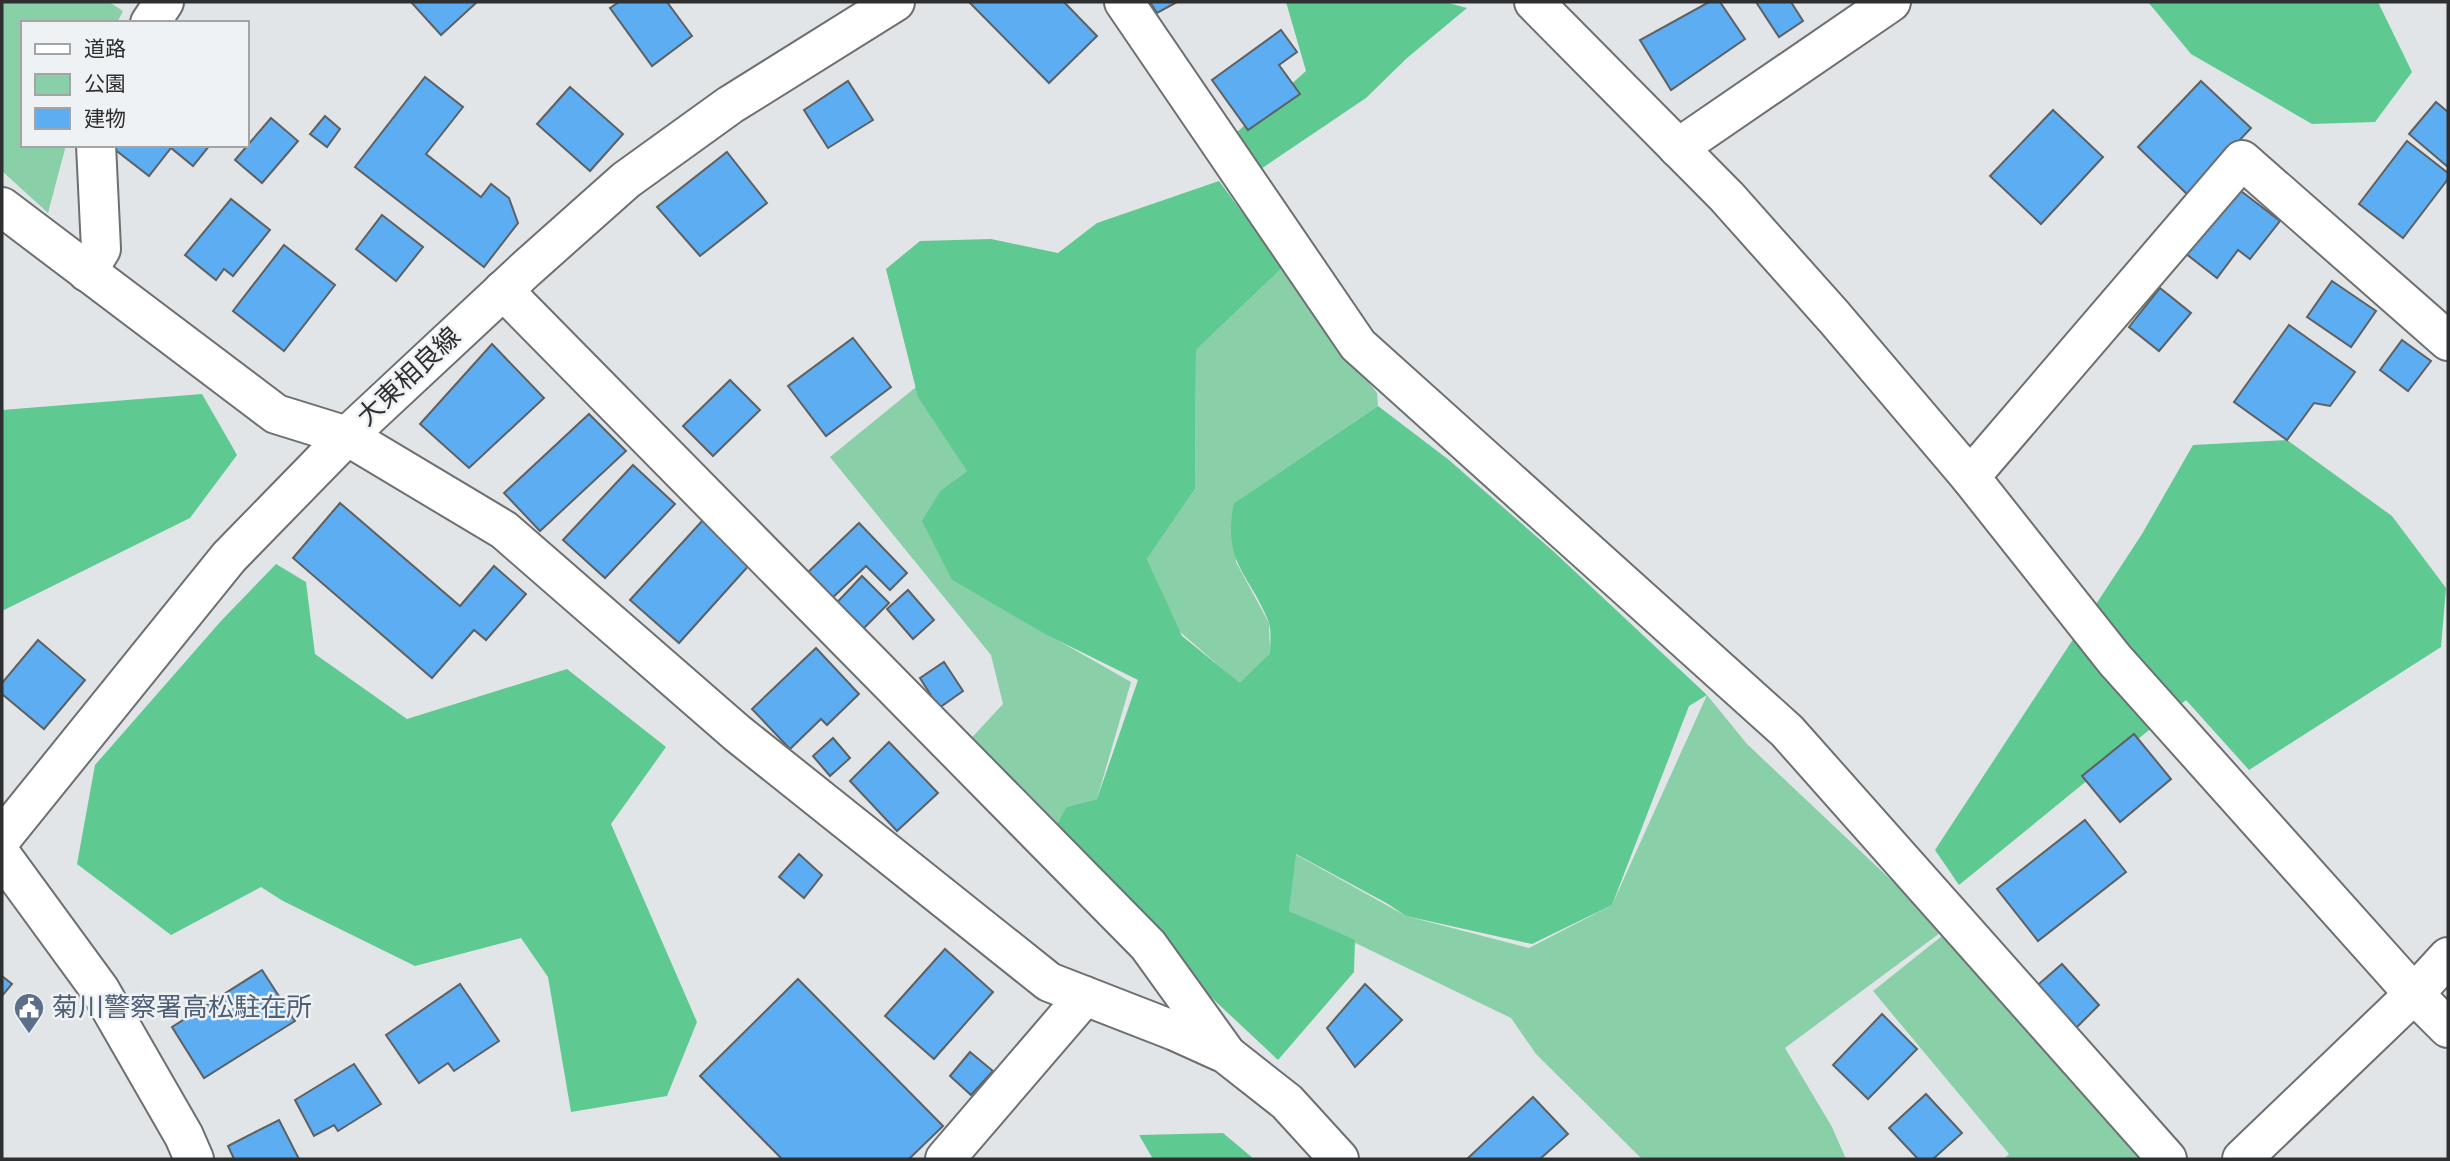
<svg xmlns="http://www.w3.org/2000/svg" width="2450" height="1161" viewBox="0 0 2450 1161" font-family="'Alegreya Sans','Noto Sans JP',sans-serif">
<rect width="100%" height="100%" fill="#e2e5e7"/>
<g fill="#89cfa7">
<path d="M2,2H109L123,11L117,23H23V145H66L48,213L2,171Z"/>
<path d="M1283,267L1377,393L1378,406L1234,503L1236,562L1269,623L1270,653L1240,684L1179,631L1147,559L1195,489L1196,350Z"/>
<path d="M916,387L967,471L941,490L952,580L1131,682L1097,799L1066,807L1053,832L965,745L1003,704L991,655L830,457Z"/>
<path d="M1707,695L1747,744L1944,930L1785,1048L1832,1127L1846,1159H1642L1536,1054L1511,1018L1289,911L1295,854L1406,916L1529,948L1612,905Z"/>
<path d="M1947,932L2150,1159H2004L2009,1154L1873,991Z"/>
</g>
<g fill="#5fc992">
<path d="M1286,2H1445L1467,8L1407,58L1366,98L1255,173L1236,133L1306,71Z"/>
<path d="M2148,2H2378L2412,72L2375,122L2312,124L2191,54Z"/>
<path d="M1219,181L1283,267L1196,350L1195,489L1147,559L1182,636L1240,683L1270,653C1270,643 1272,630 1268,620C1248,572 1222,562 1234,503L1378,406L1449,460L1553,551L1707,695L1689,706L1612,905L1532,944L1406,916L1388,904L1296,854L1289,911L1355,940L1354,972L1278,1060L1197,984L1053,832L1066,807L1097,799L1138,680L1047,635L952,580L922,521L941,490L967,471L918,397L886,269L920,241L991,239L1058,253L1097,223Z"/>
<path d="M202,394L237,455L190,518L2,611V410Z"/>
<path d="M2287,440L2392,516L2446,588L2441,647L2249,770L2186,700L1959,885L1935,850L2142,534L2193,445Z"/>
<path d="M276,564L306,582L315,654L407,719L567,669L666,747L611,824L697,1022L667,1096L571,1112L548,977L521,938L415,966L283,901L261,887L171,935L77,864L95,765L221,621Z"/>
<path d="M1223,1133L1254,1159H1153L1139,1135Z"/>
</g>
<g fill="#5cadf1" stroke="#5e6062" stroke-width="2">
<path d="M411,2H477L441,35Z"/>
<path d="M619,2H667L692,36L652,66L610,8Z"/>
<path d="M971,2H1064L1097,36L1049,83L970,3Z"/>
<path d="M1150,2H1177L1157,13Z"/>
<path d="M1709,2H1720L1745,39L1671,90L1640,40Z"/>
<path d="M1756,2H1791L1803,21L1779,37Z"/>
<path d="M1281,30L1297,52L1279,65L1300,94L1248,130L1212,80Z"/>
<path d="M425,77L463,107L426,154L481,197L491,184L509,198L518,223L484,267L355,167Z"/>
<path d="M848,81L873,120L828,148L804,110Z"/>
<path d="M2201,81L2251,128L2188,195L2138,147Z"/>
<path d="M570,87L623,134L590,171L537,124Z"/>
<path d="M2436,102L2448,112V167L2409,134Z"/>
<path d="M2053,110L2103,157L2041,224L1990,176Z"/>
<path d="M325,116L340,129L327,147L310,134Z"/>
<path d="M271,118L298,141L262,183L235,160Z"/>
<path d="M2407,141L2448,173V179L2403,238L2359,204Z"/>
<path d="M109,145H210L193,166L171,148L149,176Z"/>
<path d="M727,152L767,203L700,256L657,207Z"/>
<path d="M2237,188L2280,221L2250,259L2238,250L2217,278L2185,253Z"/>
<path d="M231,199L270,230L233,276L224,269L216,280L185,255Z"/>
<path d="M382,215L423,247L396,281L356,249Z"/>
<path d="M284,245L335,285L284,351L233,311Z"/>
<path d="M2332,281L2376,311L2351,347L2307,317Z"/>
<path d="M2160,288L2191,313L2159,351L2129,327Z"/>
<path d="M2289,325L2355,372L2330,406L2314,403L2287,440L2234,402Z"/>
<path d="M853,338L891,387L826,436L788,386Z"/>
<path d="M2402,340L2431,361L2408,391L2380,370Z"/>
<path d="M492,344L544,398L469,468L420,424Z"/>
<path d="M730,380L760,410L713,456L683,426Z"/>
<path d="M589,414L626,451L540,531L504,493Z"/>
<path d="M633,465L675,504L605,578L563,540Z"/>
<path d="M340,503L460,606L494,566L526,594L486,640L474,630L432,678L293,558Z"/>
<path d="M703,520L751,563L679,643L630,600Z"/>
<path d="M859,523L907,573L890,590L866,566L828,602L804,576Z"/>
<path d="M862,576L889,603L854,638L828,612Z"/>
<path d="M908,590L934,620L913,639L887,609Z"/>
<path d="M38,640L85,680L44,729L2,694V683Z"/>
<path d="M816,648L859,694L827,725L821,719L790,749L752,709Z"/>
<path d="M944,662L963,691L939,708L920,678Z"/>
<path d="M2134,734L2171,779L2120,822L2082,776Z"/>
<path d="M833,738L850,758L830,776L813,756Z"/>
<path d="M889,742L938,793L897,831L850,781Z"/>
<path d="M2085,820L2126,872L2038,941L1997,889Z"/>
<path d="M799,854L822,875L804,898L779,877Z"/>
<path d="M945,949L993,992L934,1059L885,1016Z"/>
<path d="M2062,964L2099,1005L2071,1033L2032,990Z"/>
<path d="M262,970L295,1021L204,1078L172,1027Z"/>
<path d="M2,976L12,984L2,996Z"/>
<path d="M798,979L943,1126L909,1159H782L700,1076Z"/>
<path d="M460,984L499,1041L454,1071L448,1063L419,1083L386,1035Z"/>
<path d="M1365,984L1402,1020L1355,1067L1327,1028Z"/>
<path d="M1882,1014L1917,1049L1868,1099L1833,1065Z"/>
<path d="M970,1052L993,1071L971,1095L950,1076Z"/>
<path d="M354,1064L381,1104L338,1131L334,1125L314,1136L295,1100Z"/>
<path d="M1926,1094L1962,1133L1933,1159H1918L1889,1128Z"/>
<path d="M1533,1097L1568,1134L1540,1159H1467Z"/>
<path d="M279,1120L299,1159H234L228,1146Z"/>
</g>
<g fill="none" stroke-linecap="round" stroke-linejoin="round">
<g stroke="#6d6f71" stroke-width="42">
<g id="minor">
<path d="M1124,2L1358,345L1787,731L2167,1159"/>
<path d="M1534,2L1727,197L1834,317L1970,477L2115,660L2414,994L2448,1028"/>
<path d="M150,23L164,2"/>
<path d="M1678,148L1891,2"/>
<path d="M2,207L276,414L347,436L504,530L737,733L1049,982L1175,1031L1226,1054L1287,1102L1339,1159"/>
<path d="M87,272L101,249L96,145"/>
<path d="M503,290L1148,945L1225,1052"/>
<path d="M1970,477L2242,160L2448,341"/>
<path d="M2,856L100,990L184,1136L194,1159"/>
<path d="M945,1159L1085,996"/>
<path d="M2242,1159L2414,994L2448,957"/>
</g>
</g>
<g stroke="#6d6f71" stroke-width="42">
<path id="major" d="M2,838L229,557L347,436L526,269L626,180L730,105L895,2"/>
</g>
<use href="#minor" stroke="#fff" stroke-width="38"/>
<use href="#major" stroke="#fff" stroke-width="38"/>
</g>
<defs>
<g id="civic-pin" transform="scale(1.575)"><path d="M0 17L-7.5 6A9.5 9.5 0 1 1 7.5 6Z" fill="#5c6f8a" stroke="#eff2f4"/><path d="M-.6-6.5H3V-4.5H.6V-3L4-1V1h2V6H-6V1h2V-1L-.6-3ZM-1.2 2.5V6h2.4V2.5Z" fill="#fff"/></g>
</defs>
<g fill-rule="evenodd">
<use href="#civic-pin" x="29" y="1008"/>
</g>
<g text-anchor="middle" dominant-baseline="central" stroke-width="5" stroke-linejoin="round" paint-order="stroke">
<g font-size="26" fill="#2e2f30" stroke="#eff2f4">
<text transform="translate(409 377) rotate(-43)">大東相良線</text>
</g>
<g font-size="26" fill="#4e5e75" stroke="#eff2f4" text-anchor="start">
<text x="52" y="1008">菊川警察署高松駐在所</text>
</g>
</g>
<rect width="2450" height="1161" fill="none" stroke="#2e2f30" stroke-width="7"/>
<rect x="21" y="21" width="228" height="126" fill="#eff2f4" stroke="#a2a4a6" stroke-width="2"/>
<rect x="35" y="44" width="35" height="10" fill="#ffffff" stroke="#a2a4a6" stroke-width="2"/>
<text x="84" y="56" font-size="21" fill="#2e2f30">道路</text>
<rect x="35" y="74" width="35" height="21" fill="#89cfa7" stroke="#a2a4a6" stroke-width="2"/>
<text x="84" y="91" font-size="21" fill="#2e2f30">公園</text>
<rect x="35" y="108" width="35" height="21" fill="#5cadf1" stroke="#a2a4a6" stroke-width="2"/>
<text x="84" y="126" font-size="21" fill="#2e2f30">建物</text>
</svg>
